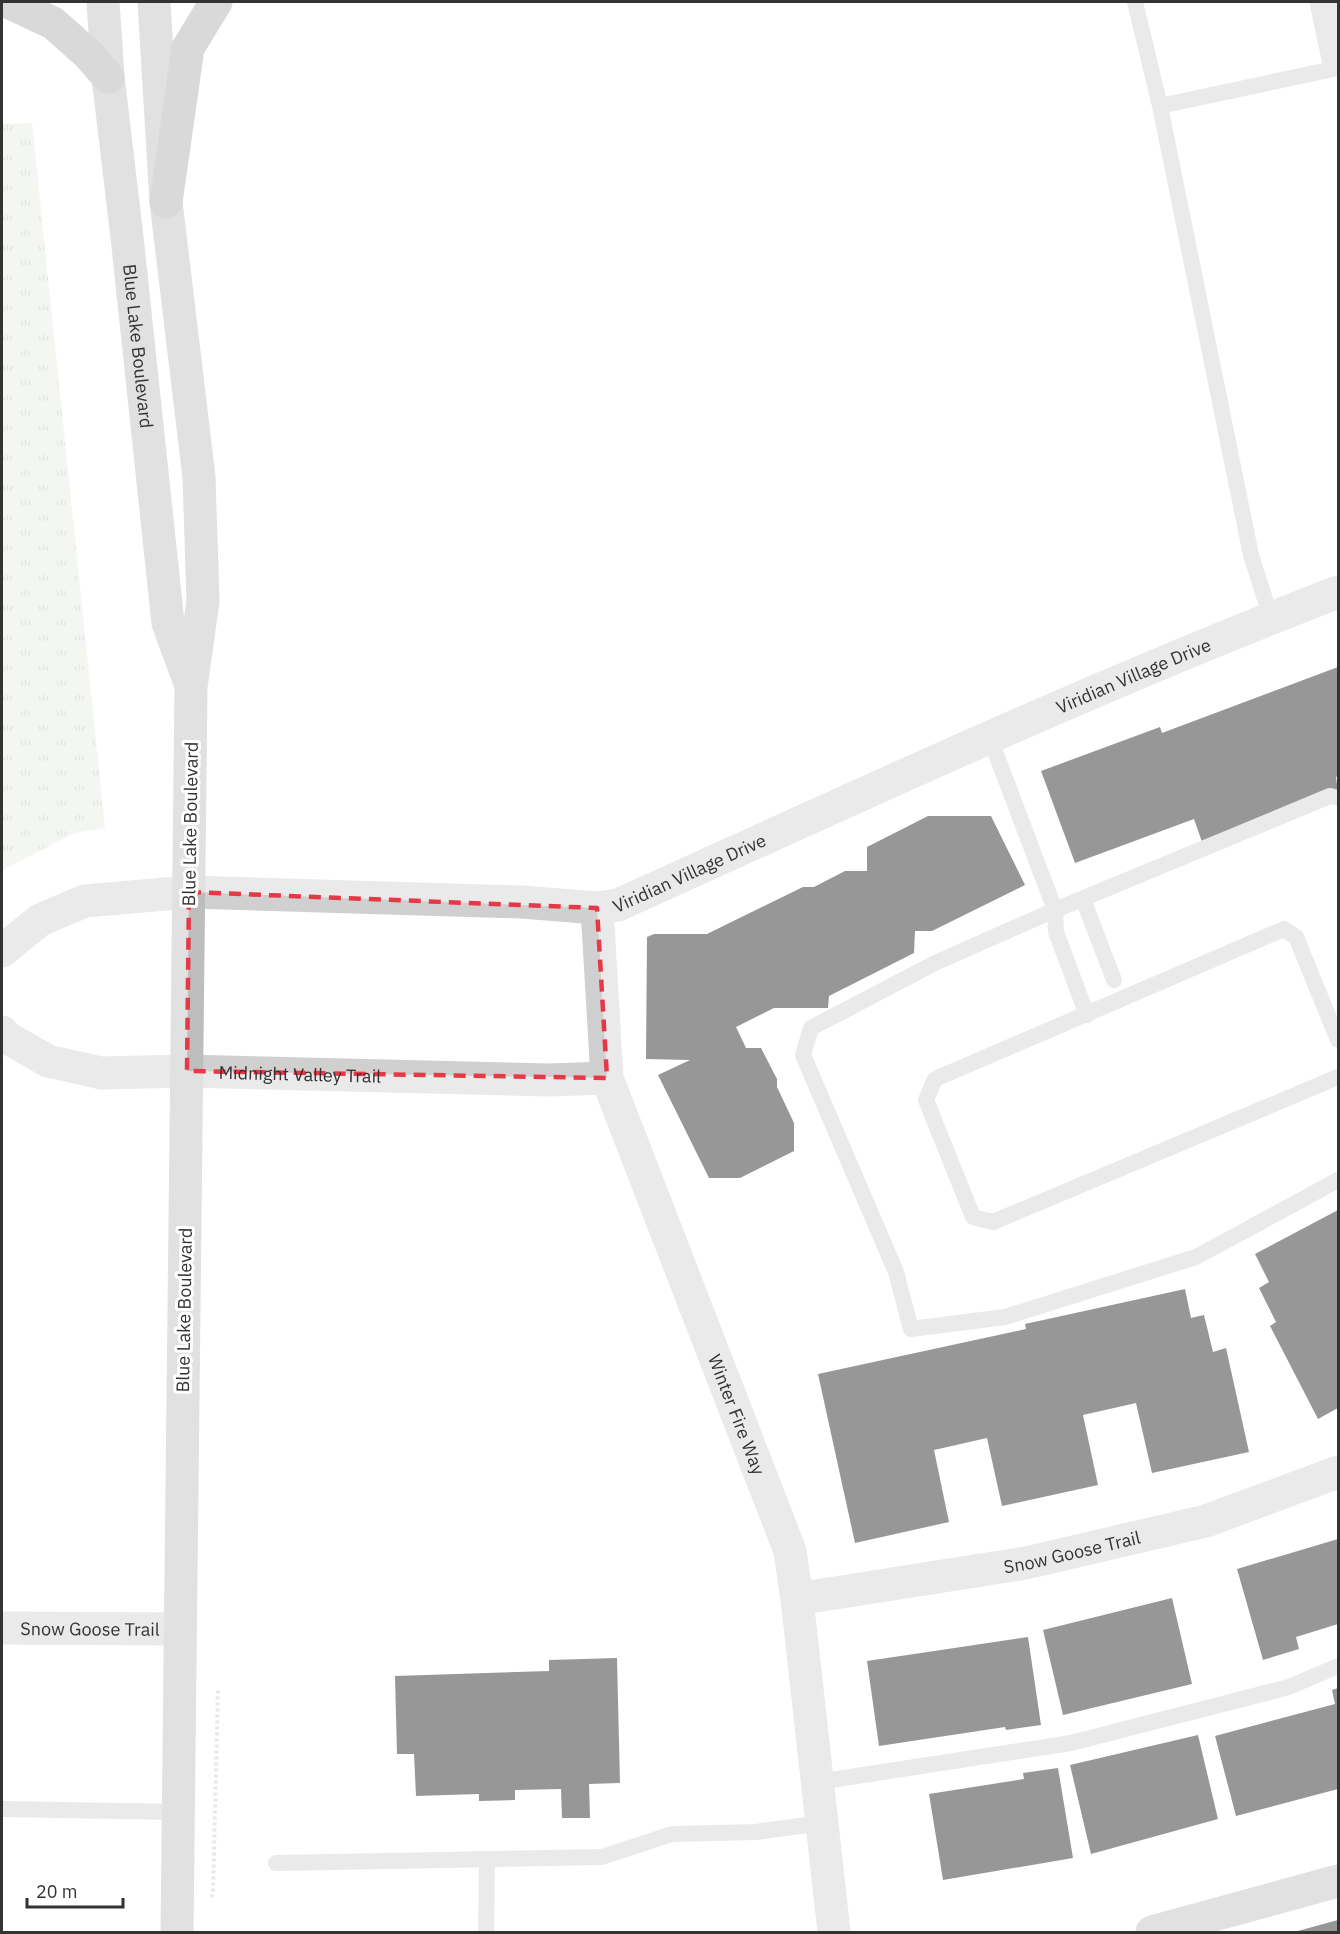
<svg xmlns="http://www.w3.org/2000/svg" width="1340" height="1934" viewBox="0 0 1340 1934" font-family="'IBM Plex Sans',sans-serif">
<defs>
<pattern id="grass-tufts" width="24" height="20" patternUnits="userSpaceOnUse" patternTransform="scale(1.5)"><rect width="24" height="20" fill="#e6ecdf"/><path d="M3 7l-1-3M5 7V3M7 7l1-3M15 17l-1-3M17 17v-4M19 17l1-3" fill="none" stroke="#c6cbc0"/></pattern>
</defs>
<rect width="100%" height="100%" fill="#fff"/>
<path fill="url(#grass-tufts)" d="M32,123L105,828L75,833L2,870V124Z"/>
<g fill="#1a1a1a">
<path d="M1338,667V776L1336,777L1338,792L1202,842L1194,819L1075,863L1041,771L1160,727L1162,733Z"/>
<path d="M928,816H991L1025,885L932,931H915L914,953L829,996L828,1008H774L736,1027L746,1048H761L777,1079V1087L794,1123V1151L740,1178H709L658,1075L690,1060L646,1059L647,937L654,934H707L803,887H814L845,871H867V847Z"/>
<path d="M1338,1210V1408L1318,1419L1270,1326L1276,1322L1259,1288L1269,1282L1255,1254Z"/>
<path d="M1185,1289L1191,1318L1204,1315L1213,1352L1226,1348L1249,1452L1152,1473L1136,1403L1083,1415L1098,1485L1002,1506L987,1438L934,1450L949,1522L855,1543L818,1374L1026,1329L1025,1324Z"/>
<path d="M1338,1539V1624L1296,1637L1299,1649L1263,1660L1237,1569Z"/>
<path d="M1172,1598L1192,1684L1063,1715L1043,1630Z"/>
<path d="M1028,1637L1041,1725L1006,1730L1005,1727L879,1746L867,1661Z"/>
<path d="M617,1658L620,1783L589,1784L590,1818H562L561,1789L515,1790V1800L479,1801V1794L416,1796L414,1754H397L395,1676L549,1671V1660Z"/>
<path d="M1338,1688V1789L1236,1816L1215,1736L1335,1704L1332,1690Z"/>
<path d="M1198,1735L1218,1819L1091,1854L1070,1765Z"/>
<path d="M1058,1768L1073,1858L943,1880L929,1794L1024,1779L1023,1773Z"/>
<path d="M1338,1920V1932H1294Z"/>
</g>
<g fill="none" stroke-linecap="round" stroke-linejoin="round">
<path stroke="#cdcdcd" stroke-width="4" stroke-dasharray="3 3" stroke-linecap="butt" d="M211,1897L213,1893L218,1689"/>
<g stroke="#d0d0d0" stroke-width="16">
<path d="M1135,2L1160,106L1251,555L1271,618"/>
<path d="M1160,106L1338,68"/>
<path d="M990,738L1055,910L1056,932L1087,1015"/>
<path d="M1338,798L1330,796L1055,910L935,963L811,1028L803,1055L896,1272L911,1329L1005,1317L1196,1257L1338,1180"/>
<path d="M1083,899L1114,980"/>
<path d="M1338,1040L1296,937L1284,929L935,1079L926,1100L973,1217L993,1222L1338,1077"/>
<path d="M818,1782L1071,1743L1289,1687L1338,1666"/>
<path d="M2,1809L178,1812"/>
<path d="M276,1863L602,1857L672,1834L756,1832L821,1823"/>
<path d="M486,1932L487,1859"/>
</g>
<g stroke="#d0d0d0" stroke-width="33">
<path d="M1326,2L1338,58"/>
<path id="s1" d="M597,908L607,1078L790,1551L797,1599L834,1932"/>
<path id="s2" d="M2,951L40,920L85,901L189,892L522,902L597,908L618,905C857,797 1094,686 1338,592"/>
<path id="s3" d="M2,1032L6,1037L48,1061L101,1073L187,1071L549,1080L607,1078"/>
<path id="s4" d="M797,1599L1026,1563L1206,1521L1338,1472"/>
<path id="s5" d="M2,1628L180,1629"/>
</g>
<g stroke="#bdbdbd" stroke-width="33">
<path id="s6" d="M103,2L108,77L127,237L168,623L190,683"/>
<path d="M154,2L166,202L199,477L203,601L191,687L177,1932"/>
<path d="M1152,1932L1338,1881"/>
</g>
<g stroke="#ababab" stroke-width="33">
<path d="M8,2L53,23L88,54L108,77"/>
<path d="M166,202L188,48L216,2"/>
</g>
</g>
<path d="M0 0H1340V1934H0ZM189,892L597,908L607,1078L187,1071Z" fill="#fff" fill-opacity=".55" fill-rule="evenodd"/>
<path fill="none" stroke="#e63946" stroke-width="4.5" stroke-dasharray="12 8" stroke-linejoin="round" d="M189,892L597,908L607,1078L187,1071Z"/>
<g text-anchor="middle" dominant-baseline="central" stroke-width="6" stroke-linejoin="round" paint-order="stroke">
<g font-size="18" fill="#333" stroke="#fff">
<text stroke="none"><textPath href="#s6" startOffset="346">Blue Lake Boulevard</textPath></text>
<text stroke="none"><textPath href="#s2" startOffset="1196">Viridian Village Drive</textPath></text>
<text transform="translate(190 824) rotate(-89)">Blue Lake Boulevard</text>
<text stroke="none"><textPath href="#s2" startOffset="710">Viridian Village Drive</textPath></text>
<text stroke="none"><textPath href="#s3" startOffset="308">Midnight Valley Trail</textPath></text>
<text transform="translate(184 1310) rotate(-89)">Blue Lake Boulevard</text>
<text stroke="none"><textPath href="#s1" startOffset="531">Winter Fire Way</textPath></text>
<text stroke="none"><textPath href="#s4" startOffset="279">Snow Goose Trail</textPath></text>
<text stroke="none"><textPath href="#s5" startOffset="88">Snow Goose Trail</textPath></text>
</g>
</g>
<rect width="1340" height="1934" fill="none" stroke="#333333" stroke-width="6"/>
<path d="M27 1898v9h96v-9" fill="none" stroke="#333333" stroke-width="3"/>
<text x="36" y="1898" font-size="18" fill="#333333" stroke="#ffffff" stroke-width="4.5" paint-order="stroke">20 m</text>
</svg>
